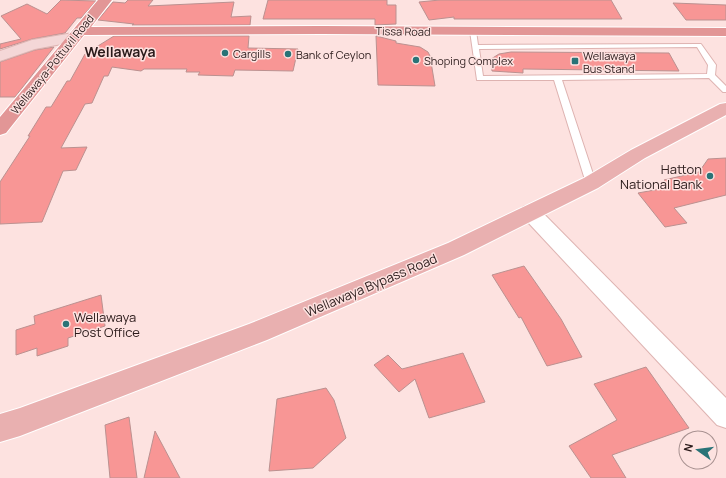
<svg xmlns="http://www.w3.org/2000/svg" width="726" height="478" viewBox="0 0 726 478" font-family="Manrope,sans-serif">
<rect width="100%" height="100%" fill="#fde2e0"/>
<g fill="#f89695" stroke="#bb9190">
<path d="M61,0L96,1L81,18H77L65,33L32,39L0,49V44L21,39L1,16L27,4L47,14Z"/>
<path d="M128,0H153L148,6L234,2L231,17L251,16L250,25H132L134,24L98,20L113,2L125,3Z"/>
<path d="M268,0H387V5H396V24L375,25V19H263Z"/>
<path d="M440,0H611L622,19H454V17L429,20L419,2Z"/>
<path d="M673,3L726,5V20H686Z"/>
<path d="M114,36H249L248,48L298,49L293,71L235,70L233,76L198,75L200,72H186L187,69H144L141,71L112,67L108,76H104L92,103L85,104L61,148L87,147L76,170L63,171L42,222L0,224V182L30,136H28L46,107H51L67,81H70L85,54Z"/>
<path d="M376,36L396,41V43L420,47L428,52L430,56L435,86L378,85Z"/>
<path d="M54,47L15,97H0V62L35,50Z"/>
<path d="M511,52L669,53L679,71L523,69V73L492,71L491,59L499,54Z"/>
<path d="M726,158V195L674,208L687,223L665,227L638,193L671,187L664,180L699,172L708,159Z"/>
<path d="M524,266L561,319L582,357L547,366L521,317L519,318L492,275Z"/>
<path d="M101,295L105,326L68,338V346L37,356V348L16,355V330L35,324L34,316Z"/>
<path d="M463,353L485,402L429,418L415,379L399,392L374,365L388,355L402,369Z"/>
<path d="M646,367L689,428L612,455L626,478H591L569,446L617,420L594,384Z"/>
<path d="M326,388L334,400L346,438L313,468L269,471L277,399Z"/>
<path d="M129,417L137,478H110L105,425Z"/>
<path d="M155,431L180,478H144Z"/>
</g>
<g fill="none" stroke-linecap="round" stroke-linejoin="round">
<g stroke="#deb3b1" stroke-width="2">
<path id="service" d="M473,29L476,31L478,45L701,44L716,65L715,75L726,86V92H723L709,78L562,80L596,183L591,186L586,183L554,80H477L470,31ZM697,47L708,65L707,74L483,76L479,49Z"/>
</g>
<g stroke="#deb3b1" stroke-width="2">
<path id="minor" d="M530,205L537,207L726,398V428L717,425L523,217L520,212L523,207Z"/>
</g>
<g stroke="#deb3b1" stroke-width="2">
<path id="secondary" d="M73,33L78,35L81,38L78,41L35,49L0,61V51L32,40Z"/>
</g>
<g stroke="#fff" stroke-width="2">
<path id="primary" d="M726,103V115L645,158L598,188L464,255L267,340L20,436L0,442V414L20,408L249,324L448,243L584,178L631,150L720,104Z"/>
</g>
<g stroke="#fff" stroke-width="2">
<path id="trunk" d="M98,0H112L91,27L322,26L726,28V36L322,34L84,35L6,133L0,135V117Z"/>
</g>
<use href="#service" fill="#fff" fill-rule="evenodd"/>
<use href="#minor" fill="#fff" fill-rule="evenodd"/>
<use href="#secondary" fill="#f4d7d7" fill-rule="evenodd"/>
<use href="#primary" fill="#e9b0b0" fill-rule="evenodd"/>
<use href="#trunk" fill="#e29696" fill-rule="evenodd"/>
</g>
<g fill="#297377" stroke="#fde2e0" stroke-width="1.5">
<circle cx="225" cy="53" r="4"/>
<circle cx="288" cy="54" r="4"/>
<circle cx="416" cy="60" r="4"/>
<rect x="571" y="57" width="8" height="8" rx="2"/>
<circle cx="710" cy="176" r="4"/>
<circle cx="66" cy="324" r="4"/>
</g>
<g text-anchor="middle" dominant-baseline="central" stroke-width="3" stroke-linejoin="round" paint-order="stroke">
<g font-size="11" fill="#2a1a1a" stroke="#fde2e0">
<text transform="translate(403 31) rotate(1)">Tissa Road</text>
<text transform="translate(52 64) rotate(-51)">Wellawaya-Pottuvil Road</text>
</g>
<g font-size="11" fill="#2a1a1a" stroke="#fde2e0" text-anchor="start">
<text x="233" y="53">Cargills</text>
<text x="296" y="54">Bank of Ceylon</text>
<text x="583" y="55">Wellawaya<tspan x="583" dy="13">Bus Stand</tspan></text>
<text x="424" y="60">Shoping Complex</text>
</g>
<g font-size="13" fill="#2a1a1a" stroke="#fde2e0" text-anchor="end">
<text x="702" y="169">Hatton<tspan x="702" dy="15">National Bank</tspan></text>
<text x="74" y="317" text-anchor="start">Wellawaya<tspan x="74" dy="15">Post Office</tspan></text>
</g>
<g font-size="13" fill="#2a1a1a" stroke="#fde2e0">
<text transform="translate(371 285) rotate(-23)">Wellawaya Bypass Road</text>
</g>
<g font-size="14" font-weight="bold" fill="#2a1a1a" stroke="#fde2e0">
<text x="120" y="51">Wellawaya</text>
</g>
</g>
<g transform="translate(698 450) rotate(284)"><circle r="19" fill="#fde2e0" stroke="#a99291"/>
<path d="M0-3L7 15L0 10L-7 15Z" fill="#297377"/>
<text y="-6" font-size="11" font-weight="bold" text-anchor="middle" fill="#2a1a1a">N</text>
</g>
</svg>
